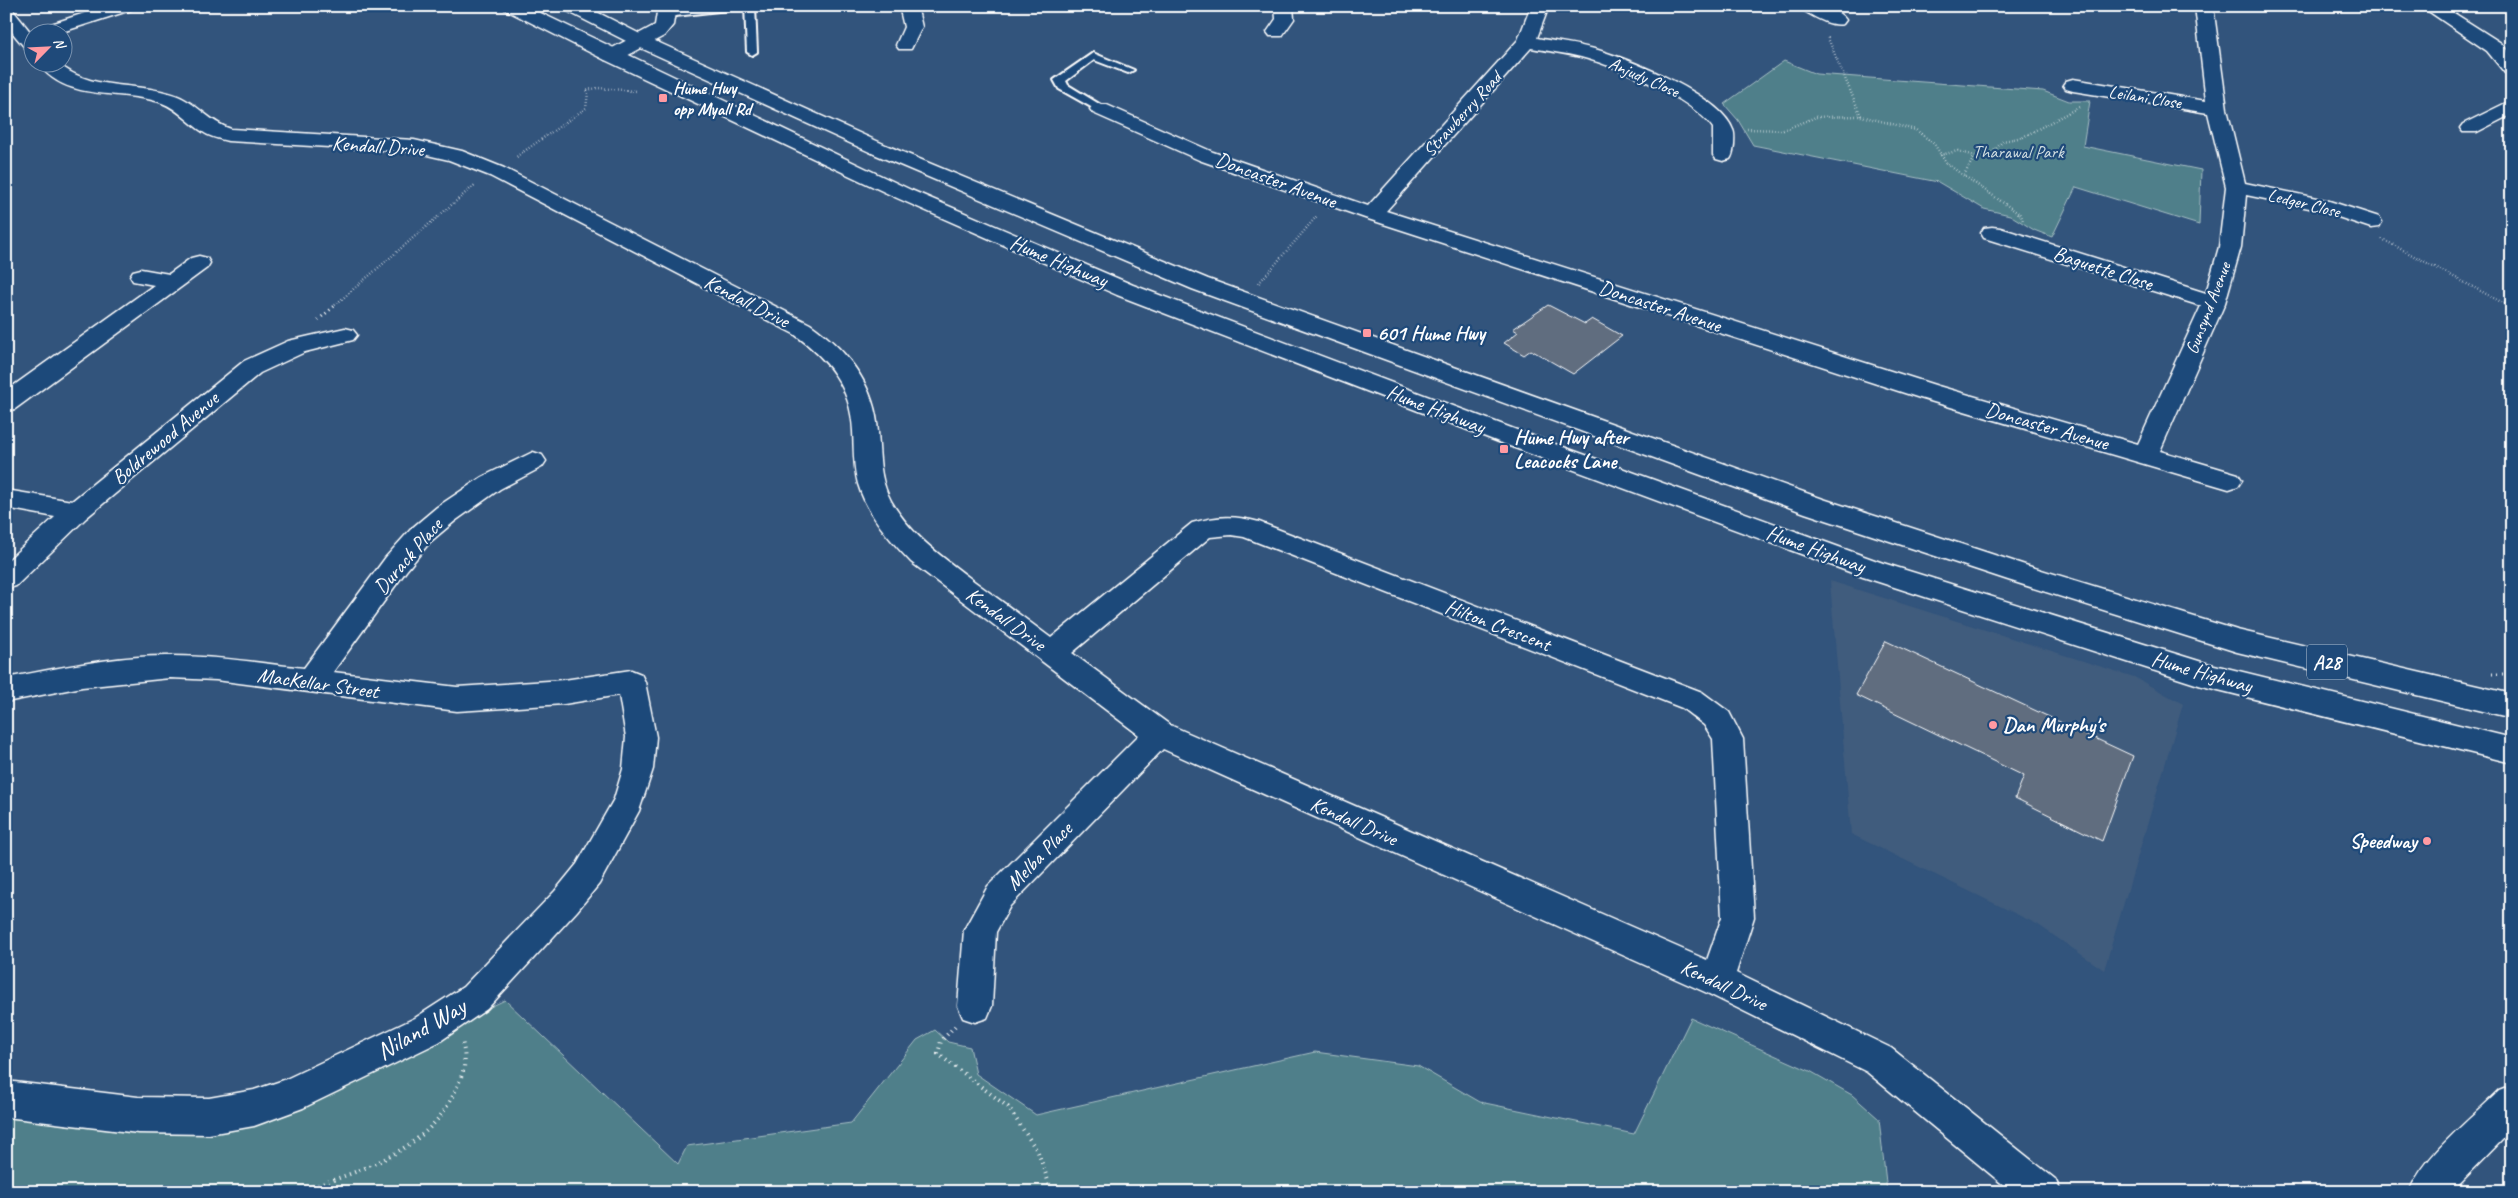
<svg xmlns="http://www.w3.org/2000/svg" width="2518" height="1198" viewBox="0 0 2518 1198" font-family="Caveat,sans-serif">
<rect width="100%" height="100%" fill="#32547c"/>
<filter id="ink" filterUnits="userSpaceOnUse"><feTurbulence type="fractalNoise" baseFrequency=".02" numOctaves="2"/><feDisplacementMap in="SourceGraphic" scale="10" xChannelSelector="R" yChannelSelector="G"/><feConvolveMatrix kernelMatrix="1 2 1 2 8 2 1 2 1" color-interpolation-filters="sRGB"/></filter>
<g filter="url(#ink)">
<path fill="#405c7d" d="M1830,581L2134,677L2183,704L2104,970L2037,924L1851,834Z"/>
<g fill="#4f7f8a" stroke="#a7bfc4">
<path d="M1784,61L1816,74L2043,91L2069,101H2090L2083,146L2201,170L2199,225L2076,187L2052,237L2034,230L2010,215L1984,209L1938,182L1753,145L1738,120L1724,104Z"/>
<path d="M505,1000L678,1164L687,1146L851,1123L917,1040L935,1030L948,1042L970,1047L976,1074L1036,1115L1315,1052L1418,1066L1480,1102L1634,1134L1691,1018L1810,1071L1852,1095L1879,1119L1887,1192H6V1114L201,1127L451,1026Z"/>
</g>
<g fill="#606d7f" stroke="#fff">
<path d="M1548,305L1585,324L1592,319L1622,336L1573,374L1531,350L1524,355L1504,343L1518,332L1513,329Z"/>
<path d="M1886,641L2133,756L2102,841L2015,798L2024,776L1856,695Z"/>
</g>
<g fill="none" stroke-linecap="round" stroke-linejoin="round">
<g stroke="#fff" stroke-width="4">
<g id="lane">
<path d="M707,6H741L736,9L667,17L662,14L667,11Z"/>
<path d="M745,6H755L757,52L752,55L747,52Z"/>
<path d="M1093,53L1134,70L1128,73L1094,60L1066,81L1068,85L1104,107L1106,109L1100,112L1059,89L1054,80Z"/>
</g>
</g>
<g stroke="#fff" stroke-width="3">
<g id="street">
<path d="M106,6H134L131,10L62,32H36L39,28Z"/>
<path d="M658,6H676L673,25L664,36L619,60H605L603,56L605,52L655,25Z"/>
<path d="M899,6H917L922,27L911,49H899L896,45L904,27Z"/>
<path d="M1275,6H1293L1294,19L1282,36H1270L1267,32L1276,19Z"/>
<path d="M1531,6H1549L1537,38C1558,42 1578,44 1598,50C1631,60 1722,96 1733,130C1735,134 1734,140 1734,145C1733,151 1733,155 1730,159L1723,161L1716,159L1713,155V128C1694,99 1616,66 1581,57C1565,53 1548,51 1531,48L1386,211L1938,386L2138,444L2201,306L1984,238L1981,233L1984,228L1992,227L2000,228L2206,293L2219,247L2226,187L2208,113L2073,91L2066,89L2063,85L2066,81L2073,79L2206,101L2195,6H2213L2227,109L2245,183L2326,200L2379,217L2382,222L2379,227L2371,228L2314,209L2246,195L2241,247L2225,303L2160,451L2238,474L2242,480L2238,486L2229,489L1920,398L1365,218L1199,160L1093,113L1090,109L1093,105H1107L1213,152L1368,206L1518,40Z"/>
<path d="M1799,6C1815,6 1836,6 1846,20L1843,24C1829,27 1814,16 1802,10Z"/>
<path d="M2421,6H2443L2501,43L2512,57V75L2505,73L2487,51Z"/>
<path d="M6,8L12,9L32,34V50L26,49L6,25Z"/>
<path d="M37,62H57C89,92 136,81 175,95C196,102 209,122 231,129L414,140L462,151L504,168L810,324C847,350 875,385 878,432C880,456 879,479 891,501C911,536 944,558 975,582C1001,601 1026,619 1051,638L1192,523C1216,516 1235,515 1259,522L1702,692L1729,712L1743,739L1754,917L1736,973L1891,1048L2055,1179L2061,1192H2012L1867,1072L1705,992L1163,749L1010,906L996,932L992,1006L987,1018L975,1022L963,1018L958,1006L964,930L988,886L1139,735L911,562C889,539 867,514 858,484C853,466 854,449 853,431C851,387 828,359 794,334L490,176L449,160L414,152L228,141C220,139 210,137 203,132C189,123 178,109 162,103C121,88 66,104 37,62ZM1231,535L1244,537L1682,708L1704,725L1713,739L1722,917L1707,960L1170,725L1072,653L1210,537Z"/>
<path d="M2512,100V114L2477,132H2463L2460,128L2463,124Z"/>
<path d="M199,256L207,258L210,263L207,268L15,409L6,411V391L154,285L133,281L130,276L133,271L141,269L169,274L191,258Z"/>
<path d="M345,328L353,330L357,335L353,340L305,352L260,373L86,518L16,586L6,589V562L55,517L6,508V490L72,501L244,361L288,341Z"/>
<path d="M533,452L542,455L546,461L542,467L500,489L455,521L430,542L406,571L333,672L457,687L564,680L631,670L641,674L645,682L656,737L653,769L639,811L599,884L577,911L487,1009L439,1042L303,1108L254,1126L209,1134L138,1133L6,1117V1081L138,1097L209,1098L254,1090L284,1080L415,1018L463,987L555,891L577,864L614,799L623,769L626,737L619,695L564,704L457,711L216,680L170,678L82,687L6,702V678C60,668 116,655 172,656C216,656 260,663 304,668L386,557L412,528L437,507L482,477Z"/>
</g>
</g>
<g stroke="#fff" stroke-width="3">
<path id="secondary" d="M2512,1086V1130L2451,1192H2409C2425,1154 2470,1120 2499,1091Z"/>
</g>
<g stroke="#fff" stroke-width="3">
<g id="highway">
<path d="M503,6H526L911,190L1133,285L1522,432L1883,563L2202,662L2512,738V763L2202,686L1863,577L1504,444L1117,295L897,198L605,60L506,10Z"/>
<path d="M562,6H585L644,36L888,146L1208,279L1823,499L2025,565L2237,630L2512,694V718L2237,652L2008,580L1805,513L1192,289L874,154L632,44L565,10Z"/>
</g>
</g>
<g stroke="#fff" stroke-width="2.5" stroke-dasharray="0.5 2.5" stroke-linecap="butt">
<path d="M1861,116L1916,130L1934,144L1947,164L2021,215L2023,221"/>
<path d="M1747,129L1783,130L1816,117L1861,116L1827,36"/>
<path d="M1940,155L1958,151L1975,156L1992,153L2003,141L2023,137L2079,107"/>
<path d="M518,158L516,157L586,108L588,93L586,90L598,88L637,91"/>
<path d="M1964,175L1975,156"/>
<path d="M2382,239L2507,305"/>
<path d="M1259,283L1317,216"/>
<path d="M335,305L476,184"/>
</g>
<g stroke="#fff" stroke-width="3" stroke-dasharray="1 4" stroke-linecap="butt">
<path d="M2504,304L2512,308"/>
<path d="M318,320L337,304"/>
<path d="M2512,603V606"/>
<path d="M2492,674H2512"/>
</g>
<g stroke="#fff" stroke-width="4" stroke-dasharray="1 4.5" stroke-linecap="butt">
<path d="M955,1026L941,1041L938,1054L1008,1107L1038,1152L1052,1192"/>
<path d="M297,1192C355,1173 431,1151 456,1089C465,1069 467,1062 462,1041"/>
</g>
<use href="#lane" fill="#1f4a7a" fill-rule="evenodd"/>
<use href="#street" fill="#1f4a7a" fill-rule="evenodd"/>
<use href="#secondary" fill="#1f4a7a" fill-rule="evenodd"/>
<use href="#highway" fill="#1f4a7a" fill-rule="evenodd"/>
</g>
</g>
<g fill="#ff9aa2" stroke="#1f4a7a" stroke-width="2">
<rect x="658" y="93" width="10" height="10" rx="2.5"/>
<rect x="1362" y="328" width="10" height="10" rx="2.5"/>
<rect x="1499" y="444" width="10" height="10" rx="2.5"/>
<circle cx="1993" cy="725" r="5"/>
<circle cx="2427" cy="841" r="5"/>
</g>
<g text-anchor="middle" dominant-baseline="central" stroke-width="4.5" stroke-linejoin="round" paint-order="stroke">
<g font-size="18" fill="#fff" stroke="#1f4a7a">
<text transform="translate(1644 77) rotate(24)">Anjudy Close</text>
<text transform="translate(2145 97) rotate(9)">Leilani Close</text>
<text transform="translate(1462 114) rotate(-48)">Strawberry Road</text>
<text transform="translate(2304 203) rotate(14)">Ledger Close</text>
<text transform="translate(2208 308) rotate(-69)">Gunsynd Avenue</text>
</g>
<g font-size="18" font-weight="bold" fill="#fff" stroke="#1f4a7a" text-anchor="start">
<text x="673" y="88">Hume Hwy<tspan x="673" dy="21">opp Myall Rd</tspan></text>
</g>
<g font-size="18" fill="#d3dfe2" stroke="#1f4a7a">
<text x="2018" y="152">Tharawal Park</text>
</g>
<rect fill="#1f4a7a" stroke="#bcc9d7" stroke-width="1" x="2307" y="644.5" width="40" height="35" rx="4"/>
<g font-size="20" font-weight="bold" fill="#fff">
<text x="2327" y="662">A28</text>
</g>
<g font-size="21" fill="#fff" stroke="#1f4a7a">
<text transform="translate(378 146) rotate(4)">Kendall Drive</text>
<text transform="translate(1276 180) rotate(20)">Doncaster Avenue</text>
<text transform="translate(1059 261) rotate(23)">Hume Highway</text>
<text transform="translate(2103 268) rotate(18)">Baguette Close</text>
<text transform="translate(747 301) rotate(27)">Kendall Drive</text>
<text transform="translate(1660 306) rotate(18)">Doncaster Avenue</text>
<text transform="translate(1436 409) rotate(21)">Hume Highway</text>
<text transform="translate(2047 426) rotate(16)">Doncaster Avenue</text>
<text transform="translate(165 438) rotate(-40)">Boldrewood Avenue</text>
<text transform="translate(1816 549) rotate(20)">Hume Highway</text>
<text transform="translate(408 556) rotate(-49)">Durack Place</text>
<text transform="translate(1006 619) rotate(36)">Kendall Drive</text>
<text transform="translate(1498 625) rotate(21)">Hilton Crescent</text>
<text transform="translate(2202 672) rotate(16)">Hume Highway</text>
<text transform="translate(318 683) rotate(8)">MacKellar Street</text>
<text transform="translate(1354 821) rotate(24)">Kendall Drive</text>
<text transform="translate(1039 856) rotate(-46)">Melba Place</text>
<text transform="translate(1724 985) rotate(25)">Kendall Drive</text>
</g>
<g font-size="21" font-weight="bold" fill="#fff" stroke="#1f4a7a" text-anchor="start">
<text x="1377" y="333">601 Hume Hwy</text>
<text x="1514" y="437">Hume Hwy after<tspan x="1514" dy="24">Leacocks Lane</tspan></text>
<text x="2003" y="725">Dan Murphy's</text>
<text x="2417" y="841" text-anchor="end">Speedway</text>
</g>
<g font-size="25" fill="#fff" stroke="#1f4a7a">
<text transform="translate(421 1029) rotate(-30)">Niland Way</text>
</g>
</g>
<rect width="2518" height="1198" fill="none" stroke="#1f4a7a" stroke-width="25"/>
<rect x="12" y="12" width="2493" height="1173" fill="none" stroke="#fff" stroke-width="2" filter="url(#ink)"/>
<g transform="translate(48 48) rotate(66)"><circle r="24" fill="#1f4a7a" stroke="#7992af"/>
<path d="M0-4L9 19L0 12L-9 19Z" fill="#ff9aa2"/>
<text y="-8" font-size="14" font-weight="bold" text-anchor="middle" fill="#ffffff">N</text>
</g>
</svg>
